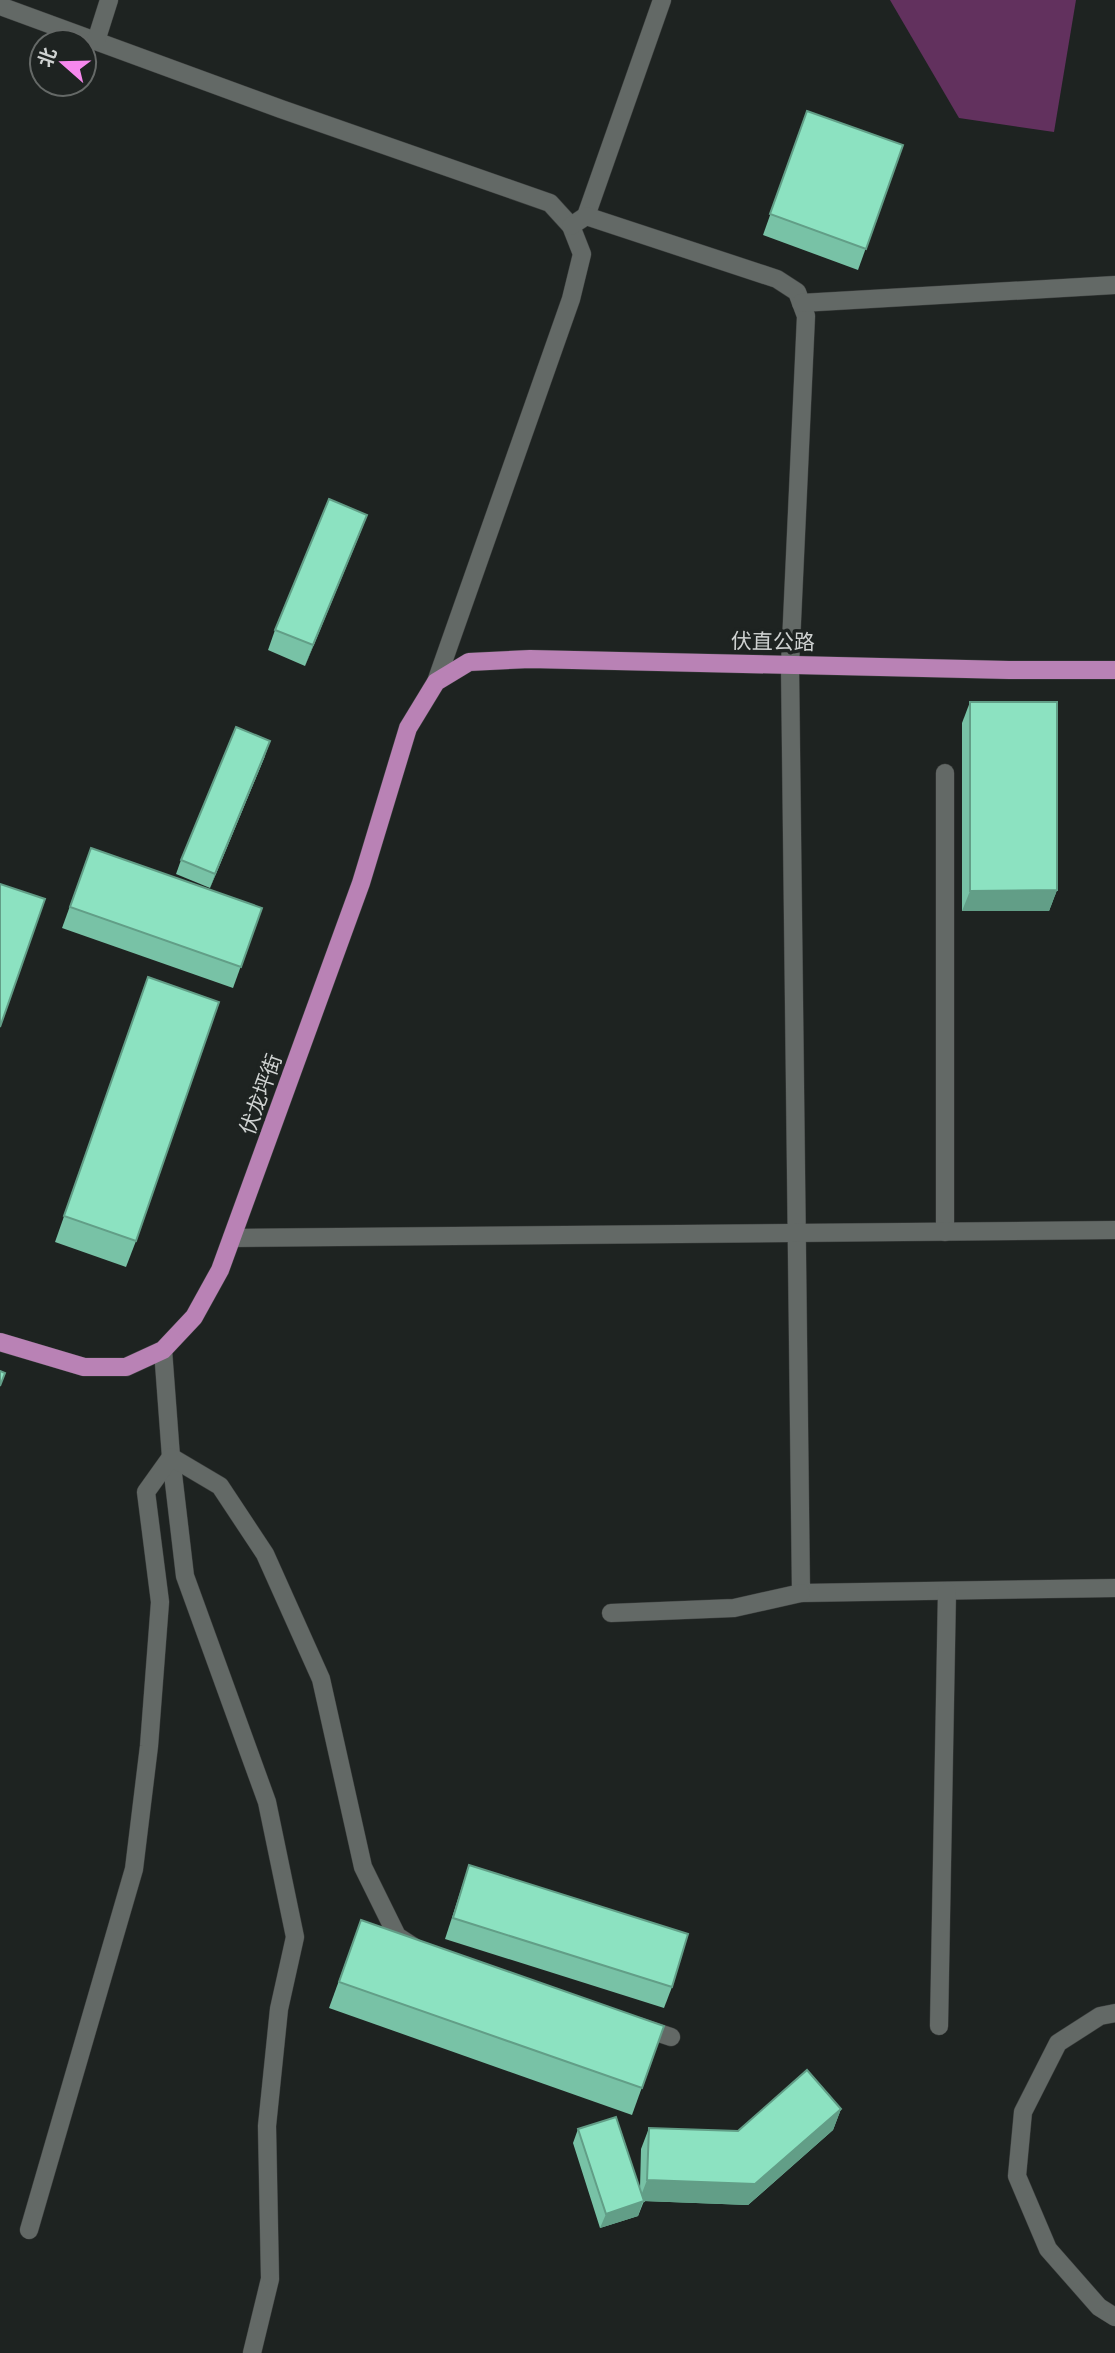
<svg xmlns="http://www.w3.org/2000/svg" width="1115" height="2353" viewBox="0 0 1115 2353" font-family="'Noto Serif','Noto Sans SC',serif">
<rect width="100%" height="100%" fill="#1e2321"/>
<path fill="#62315e" d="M890,0H1076L1054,132L959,118Z"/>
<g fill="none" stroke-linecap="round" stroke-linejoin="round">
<g stroke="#3c3f3e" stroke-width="19">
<g id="minor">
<path d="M0,6L281,109L550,203L571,226L582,254L571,299L436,682"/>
<path d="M96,41L109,0"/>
<path d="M586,216L662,0"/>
<path d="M571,226L586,216L777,279L797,292L806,316L790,665L801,1593L1115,1588"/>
<path d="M801,303L1115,285"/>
<path d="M945,1232V773"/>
<path d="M232,1238L1115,1230"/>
<path d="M163,1350L171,1457L185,1576L267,1802L295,1937L279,2009L267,2126L270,2279L252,2353"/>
<path d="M611,1613L734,1608L801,1593"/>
<path d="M1115,2013L1100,2016L1058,2043L1023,2112L1017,2176L1048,2249L1099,2307L1115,2317"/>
<path d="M638,2026L671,2037"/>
<path d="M939,2026L947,1591"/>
<path d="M29,2230L134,1869L149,1746L160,1602L146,1492L171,1457L220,1486L265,1554L321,1679L363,1867L397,1936L414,1947"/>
</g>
</g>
<g stroke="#3c3f3e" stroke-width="19">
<path id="major" d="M0,1342L84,1367H126L163,1350L194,1317L220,1270L361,883L408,728L436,682L469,662L530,659L1009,670H1115"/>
</g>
<use href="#minor" stroke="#636966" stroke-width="18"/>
<use href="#major" stroke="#b982b5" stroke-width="18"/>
</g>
<g fill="#78c2a6">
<path d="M807,111L903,145L858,270L763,235Z"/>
<path d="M367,515L305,666L268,650L275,630Z"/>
<path d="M970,702L1057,890L1049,911H962V723Z"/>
<path d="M265,756L210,888L176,874L181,860Z"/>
<path d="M91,848L262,908L233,988L62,928Z"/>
<path d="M148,977L136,1241L126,1267L55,1242Z"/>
<path d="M469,1865L672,1987L664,2008L445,1939Z"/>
<path d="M361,1920L664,2026L632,2115L329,2008Z"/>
<path d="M841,2109L833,2130L748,2205L644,2201L638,2216L600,2228L573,2143L578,2129L640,2189L641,2149L649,2128L738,2131Z"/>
</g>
<g fill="#629e87">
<path d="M367,515L359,536L305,666L313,645Z"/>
<path d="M270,741L265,756L210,888L215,874Z"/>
<path d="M1057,890L1049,911H962L970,891Z"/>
<path d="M841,2109L833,2130L748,2205L643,2201L638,2216L600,2228L606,2214L639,2201L647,2180Z"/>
</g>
<g fill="#8ce2c1" stroke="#629e87" stroke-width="2">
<path d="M807,111L903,145L866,249L770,214Z"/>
<path d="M329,499L367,515L313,645L275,630Z"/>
<path d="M970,702H1057V890L970,891Z"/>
<path d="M236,727L270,741L215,874L181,860Z"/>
<path d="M91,848L262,908L241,967L70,907Z"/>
<path d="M0,884L45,899L0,1027Z"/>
<path d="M148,977L219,1002L136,1241L64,1216Z"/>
<path d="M0,1371L5,1373L0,1386Z"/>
<path d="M469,1865L688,1934L672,1987L453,1918Z"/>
<path d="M361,1920L664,2026L642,2088L339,1982Z"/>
<path d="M807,2070L841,2109L755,2184L647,2180L649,2128L738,2131Z"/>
<path d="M616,2117L644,2201L606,2214L578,2129Z"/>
</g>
<g text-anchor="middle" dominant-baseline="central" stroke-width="7" stroke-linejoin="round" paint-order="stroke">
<g font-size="21" fill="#cfd2d1" stroke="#1e2321">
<text transform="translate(773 641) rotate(1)">伏直公路</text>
<text transform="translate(260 1094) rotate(-70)">伏龙坪街</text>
</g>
</g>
<g transform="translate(63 63) rotate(290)"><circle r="33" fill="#1e2321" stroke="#656967" stroke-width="2"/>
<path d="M0-5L12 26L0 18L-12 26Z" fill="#f688ed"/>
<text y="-10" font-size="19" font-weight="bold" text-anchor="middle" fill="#cfd2d1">北</text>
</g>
</svg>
